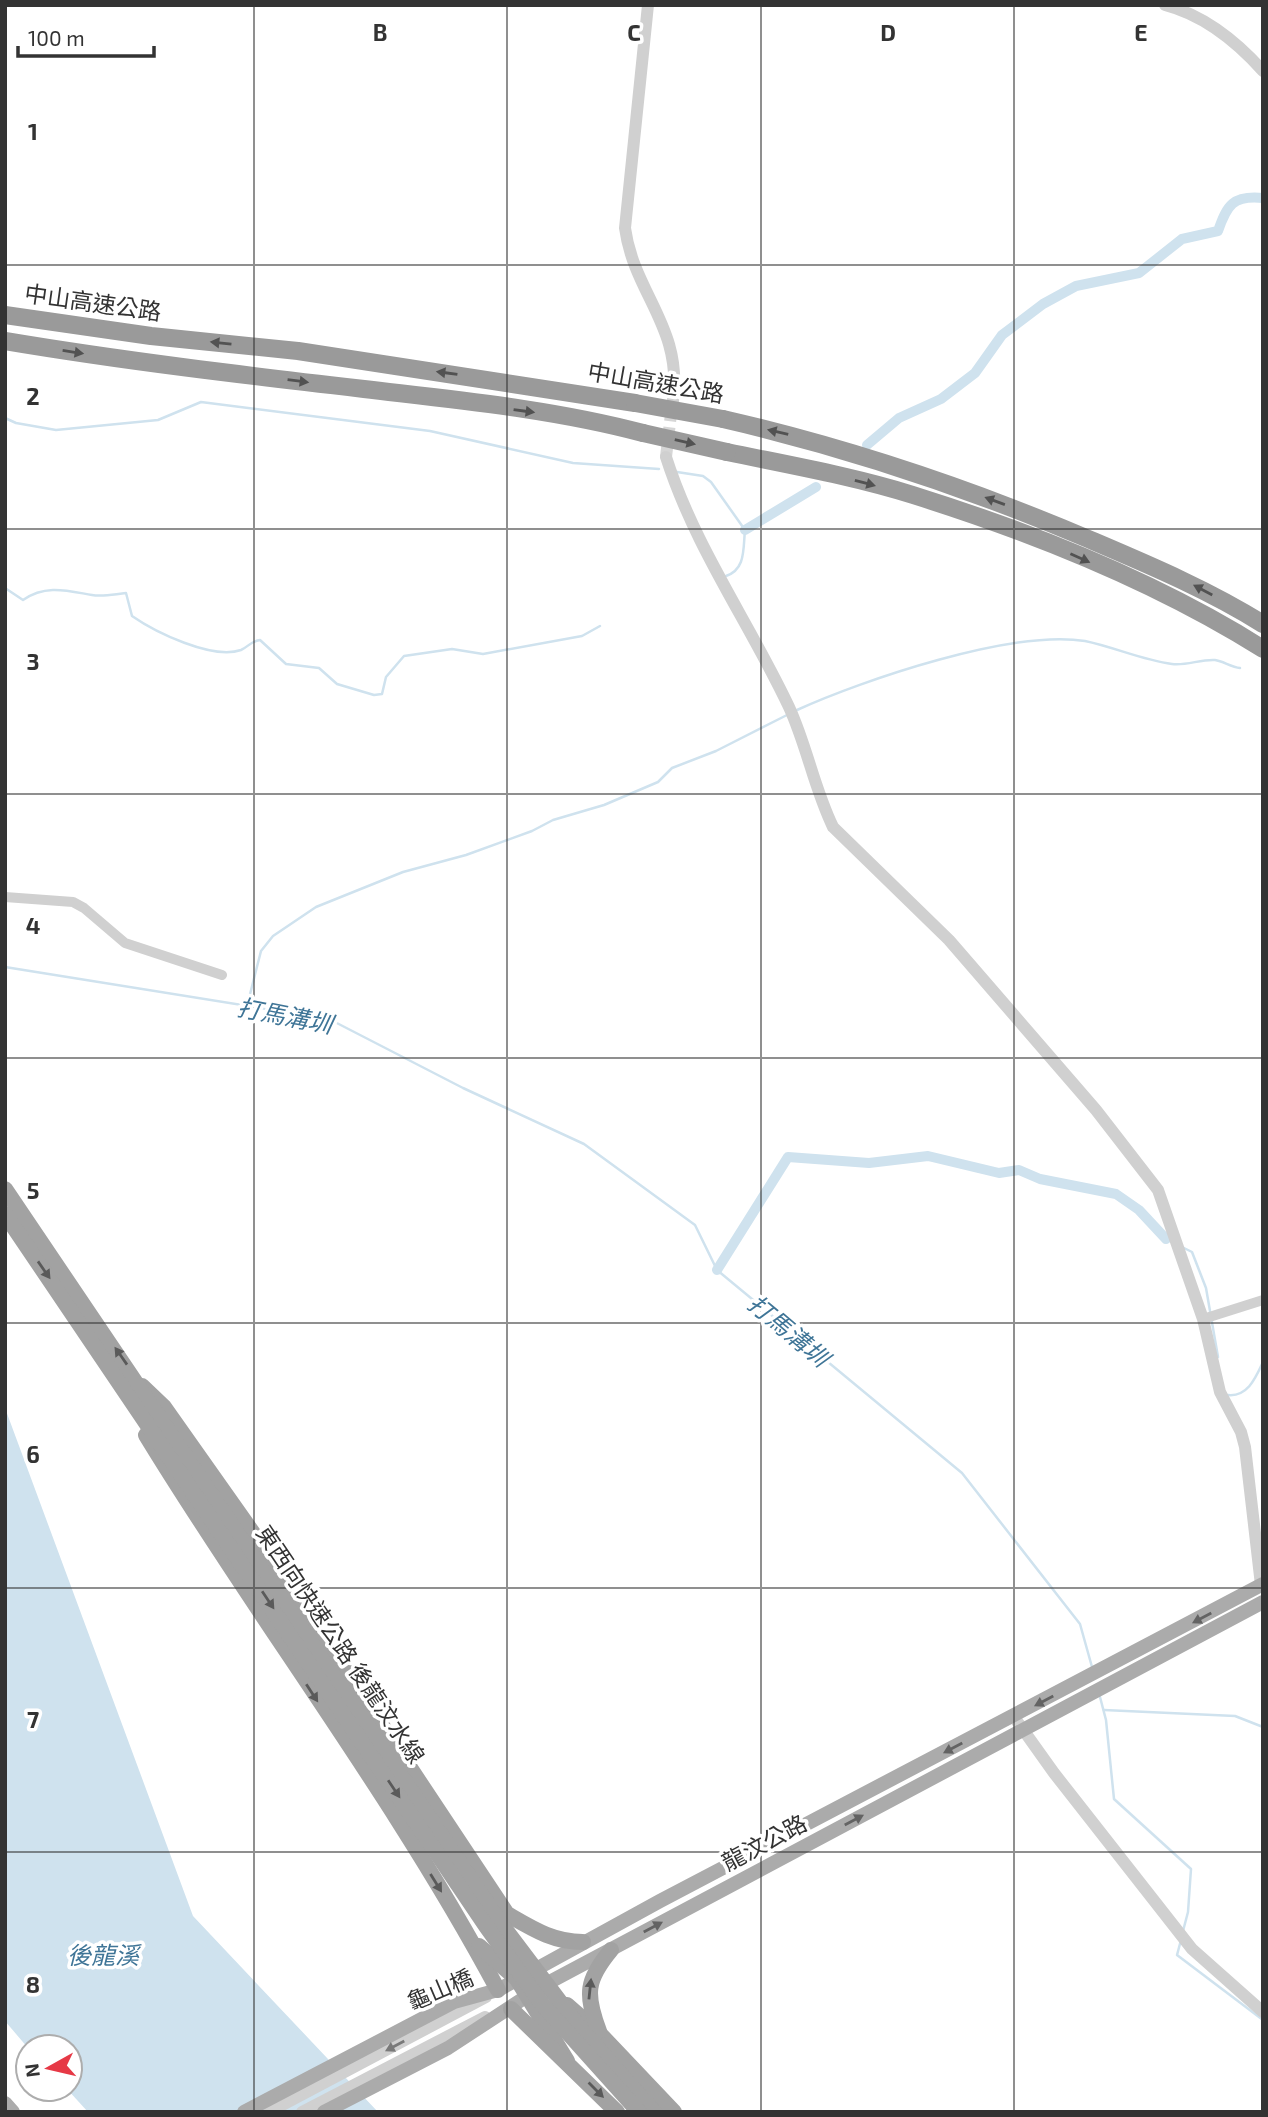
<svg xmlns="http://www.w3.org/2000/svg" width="1268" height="2117" viewBox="0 0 1268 2117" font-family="'Exo 2','Noto Sans TC',sans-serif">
<rect width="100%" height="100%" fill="#fff"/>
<path fill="#cfe2ee" d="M5,1408L193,1916L378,2112H88L67,2089H70V2047L28,2048L5,2021Z"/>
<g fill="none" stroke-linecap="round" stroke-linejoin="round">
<g stroke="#cfe2ee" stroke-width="2.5">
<path d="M5,418L16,423L56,430L158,420L201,402L430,431L573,463L659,469"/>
<path d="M677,472L703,476L711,482L745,530C743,549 746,569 726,576"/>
<path d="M5,588L23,600C46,584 68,591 92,595C103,597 115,594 126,593L132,616C155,632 212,660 241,650C248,647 251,641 260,640L286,664L319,668L337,684L374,695L382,694L386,677L404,656L452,649L483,654L582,636L600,626"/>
<path d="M797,710C863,680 1013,629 1085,641C1114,647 1142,660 1172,664C1186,666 1201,659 1215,660C1223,661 1231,667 1240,668"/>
<path d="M5,967L329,1019L463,1088L584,1144L695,1225L717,1270L962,1473L1080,1624L1092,1667"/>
<path d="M247,1006L261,951L273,936L316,907L403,872L466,855L532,831L553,820L604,805L658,782L672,768L716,751L787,715"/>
<path d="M1182,1247L1192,1252L1206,1288L1218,1357"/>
<path d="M1228,1395C1248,1397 1256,1377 1263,1362"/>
<path d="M1100,1697L1106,1720L1114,1799L1191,1869L1188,1912L1183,1931"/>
<path d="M1104,1710L1235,1716L1263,1727"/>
<path d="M1181,1940L1177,1955L1263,2020"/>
</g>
<g stroke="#cfe2ee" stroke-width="10">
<path d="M867,445L899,418L941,399L975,373L1002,335L1043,304L1076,286L1139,273L1182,239L1218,231C1227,205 1233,195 1263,198"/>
<path d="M745,530L816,487"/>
<path d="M717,1270L788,1157L869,1163L928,1156L999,1173L1019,1170L1040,1179L1116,1194L1139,1210L1166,1239"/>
</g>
<path stroke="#d6d6d6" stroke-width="12" stroke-dasharray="12 6" stroke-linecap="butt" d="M666,457L672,405"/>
<g stroke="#d0d0d0" stroke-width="10">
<path d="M5,897L73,902L84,908L125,943L222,975"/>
<path d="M1203,1319L1263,1300"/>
</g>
<g stroke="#d0d0d0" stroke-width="12">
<path d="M648,5L625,228C634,294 683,327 673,401"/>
<path d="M1165,5C1204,15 1236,41 1263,71"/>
<path d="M666,457C695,548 749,622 789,707C807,746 814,788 833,827L949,940L1096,1110L1158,1190L1203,1319L1220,1392L1241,1432L1245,1447L1261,1585"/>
<path d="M1014,1717L1054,1773L1192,1949L1263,2012"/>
<path d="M269,2112L486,1997"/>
<path d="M302,2112L485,2017"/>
</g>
<g stroke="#ababab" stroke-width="14">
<path d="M5,2103L13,2112"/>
<path d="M244,2112L454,2002L498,1990L660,1901L1263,1584"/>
<path d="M324,2112L448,2048L544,1985L1263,1602"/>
</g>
<g stroke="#a2a2a2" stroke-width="16">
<path d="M142,1386L164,1407L274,1563L507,1914C533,1929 553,1942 583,1942"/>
<path d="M146,1435C260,1622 395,1797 498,1990"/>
<path d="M479,1946L517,1979L567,2061"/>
<path d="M567,2005L599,2033L674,2112"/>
<path d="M511,2009L617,2112"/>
<path d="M599,2031C585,1994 586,1980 611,1950"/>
</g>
<g stroke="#9a9a9a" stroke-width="18">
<path d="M5,315L151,336L298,351L635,403"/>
<path d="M5,341C124,361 244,375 364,389C457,400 553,409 643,433"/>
<path d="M723,419C849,448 968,488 1086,538C1147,564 1207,589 1263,624"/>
<path d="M727,452C789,465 852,476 913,495C1031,532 1158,583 1263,649"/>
</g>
<g stroke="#a2a2a2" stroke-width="16">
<path d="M5,1189L499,1921L579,2027L654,2112"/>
<path d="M5,1214L486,1926L543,2005L639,2112"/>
</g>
<g stroke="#9a9a9a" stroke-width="18">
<path d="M635,403L723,419"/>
<path d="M643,433L727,452"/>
</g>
</g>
<defs><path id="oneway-solid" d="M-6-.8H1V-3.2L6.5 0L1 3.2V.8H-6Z" transform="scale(1.75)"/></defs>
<g fill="#525252">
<use href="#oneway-solid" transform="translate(221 343) rotate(-174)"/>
<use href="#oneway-solid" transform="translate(73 352) rotate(9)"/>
<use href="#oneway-solid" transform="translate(447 373) rotate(-172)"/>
<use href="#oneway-solid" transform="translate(298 381) rotate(7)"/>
<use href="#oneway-solid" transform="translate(524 411) rotate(8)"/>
<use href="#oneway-solid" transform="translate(778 432) rotate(-167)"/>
<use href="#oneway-solid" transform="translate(685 442) rotate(13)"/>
<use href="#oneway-solid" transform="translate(865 483) rotate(15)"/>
<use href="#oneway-solid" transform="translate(995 501) rotate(-160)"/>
<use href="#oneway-solid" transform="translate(1080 558) rotate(24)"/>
<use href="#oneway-solid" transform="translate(1203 590) rotate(-152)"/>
</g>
<g fill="#5a5a5a">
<use href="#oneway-solid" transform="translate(44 1270) rotate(55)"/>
<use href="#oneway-solid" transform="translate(121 1356) rotate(-125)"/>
<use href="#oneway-solid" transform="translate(268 1600) rotate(56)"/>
<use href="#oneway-solid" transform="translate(312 1693) rotate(57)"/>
<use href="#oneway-solid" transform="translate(394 1789) rotate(56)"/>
<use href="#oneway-solid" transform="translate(436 1883) rotate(58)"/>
<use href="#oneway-solid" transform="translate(590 1989) rotate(-84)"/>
<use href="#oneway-solid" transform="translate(596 2090) rotate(45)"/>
</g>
<g fill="#636363">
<use href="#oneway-solid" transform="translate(1202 1618) rotate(152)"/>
<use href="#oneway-solid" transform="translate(1044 1701) rotate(152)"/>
<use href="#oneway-solid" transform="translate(953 1748) rotate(152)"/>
<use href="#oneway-solid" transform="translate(854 1820) rotate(-28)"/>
<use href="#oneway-solid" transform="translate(653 1927) rotate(-28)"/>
</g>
<use fill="#7a7a7a" href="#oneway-solid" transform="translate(395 2046) rotate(152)"/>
<path fill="none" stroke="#333" stroke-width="2" stroke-opacity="0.55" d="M254,5V2112M507,5V2112M761,5V2112M1014,5V2112M5,265H1263M5,529H1263M5,794H1263M5,1058H1263M5,1323H1263M5,1588H1263M5,1852H1263"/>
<g text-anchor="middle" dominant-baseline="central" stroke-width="7" stroke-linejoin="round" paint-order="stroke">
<g font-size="23" fill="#333" stroke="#fff">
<text transform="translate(93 302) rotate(8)">中山高速公路</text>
<text transform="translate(656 382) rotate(10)">中山高速公路</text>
<text transform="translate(341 1644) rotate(56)">東西向快速公路 後龍汶水線</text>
<text transform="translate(764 1842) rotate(-28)">龍汶公路</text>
<text transform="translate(440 1989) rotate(-23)">龜山橋</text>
</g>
<g font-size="24" font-style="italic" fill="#3f7597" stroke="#fff">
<text transform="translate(285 1015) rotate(11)">打馬溝圳</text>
<text transform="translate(789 1330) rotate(40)">打馬溝圳</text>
<text x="103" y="1954">後龍溪</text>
</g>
</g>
<g font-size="23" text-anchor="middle" font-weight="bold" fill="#333" stroke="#fff" stroke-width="7" stroke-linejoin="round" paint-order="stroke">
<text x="380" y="41">B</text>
<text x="634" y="41">C</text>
<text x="888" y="41">D</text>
<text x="1141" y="41">E</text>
<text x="33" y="140">1</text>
<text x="33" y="405">2</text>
<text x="33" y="670">3</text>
<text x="33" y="934">4</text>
<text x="33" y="1199">5</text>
<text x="33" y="1463">6</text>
<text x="33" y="1728">7</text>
<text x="33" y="1993">8</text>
</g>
<rect width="1268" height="2117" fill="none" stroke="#333333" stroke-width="14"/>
<g transform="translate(49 2068) rotate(262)"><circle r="33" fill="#ffffff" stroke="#adadad" stroke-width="2"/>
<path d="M0-5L12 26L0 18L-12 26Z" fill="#e63946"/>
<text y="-10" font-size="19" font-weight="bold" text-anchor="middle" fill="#333333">N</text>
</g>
<path d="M18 46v10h136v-10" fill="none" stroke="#333333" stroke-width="3.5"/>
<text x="28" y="46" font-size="21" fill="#333333" stroke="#ffffff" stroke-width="5" paint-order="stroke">100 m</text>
</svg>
